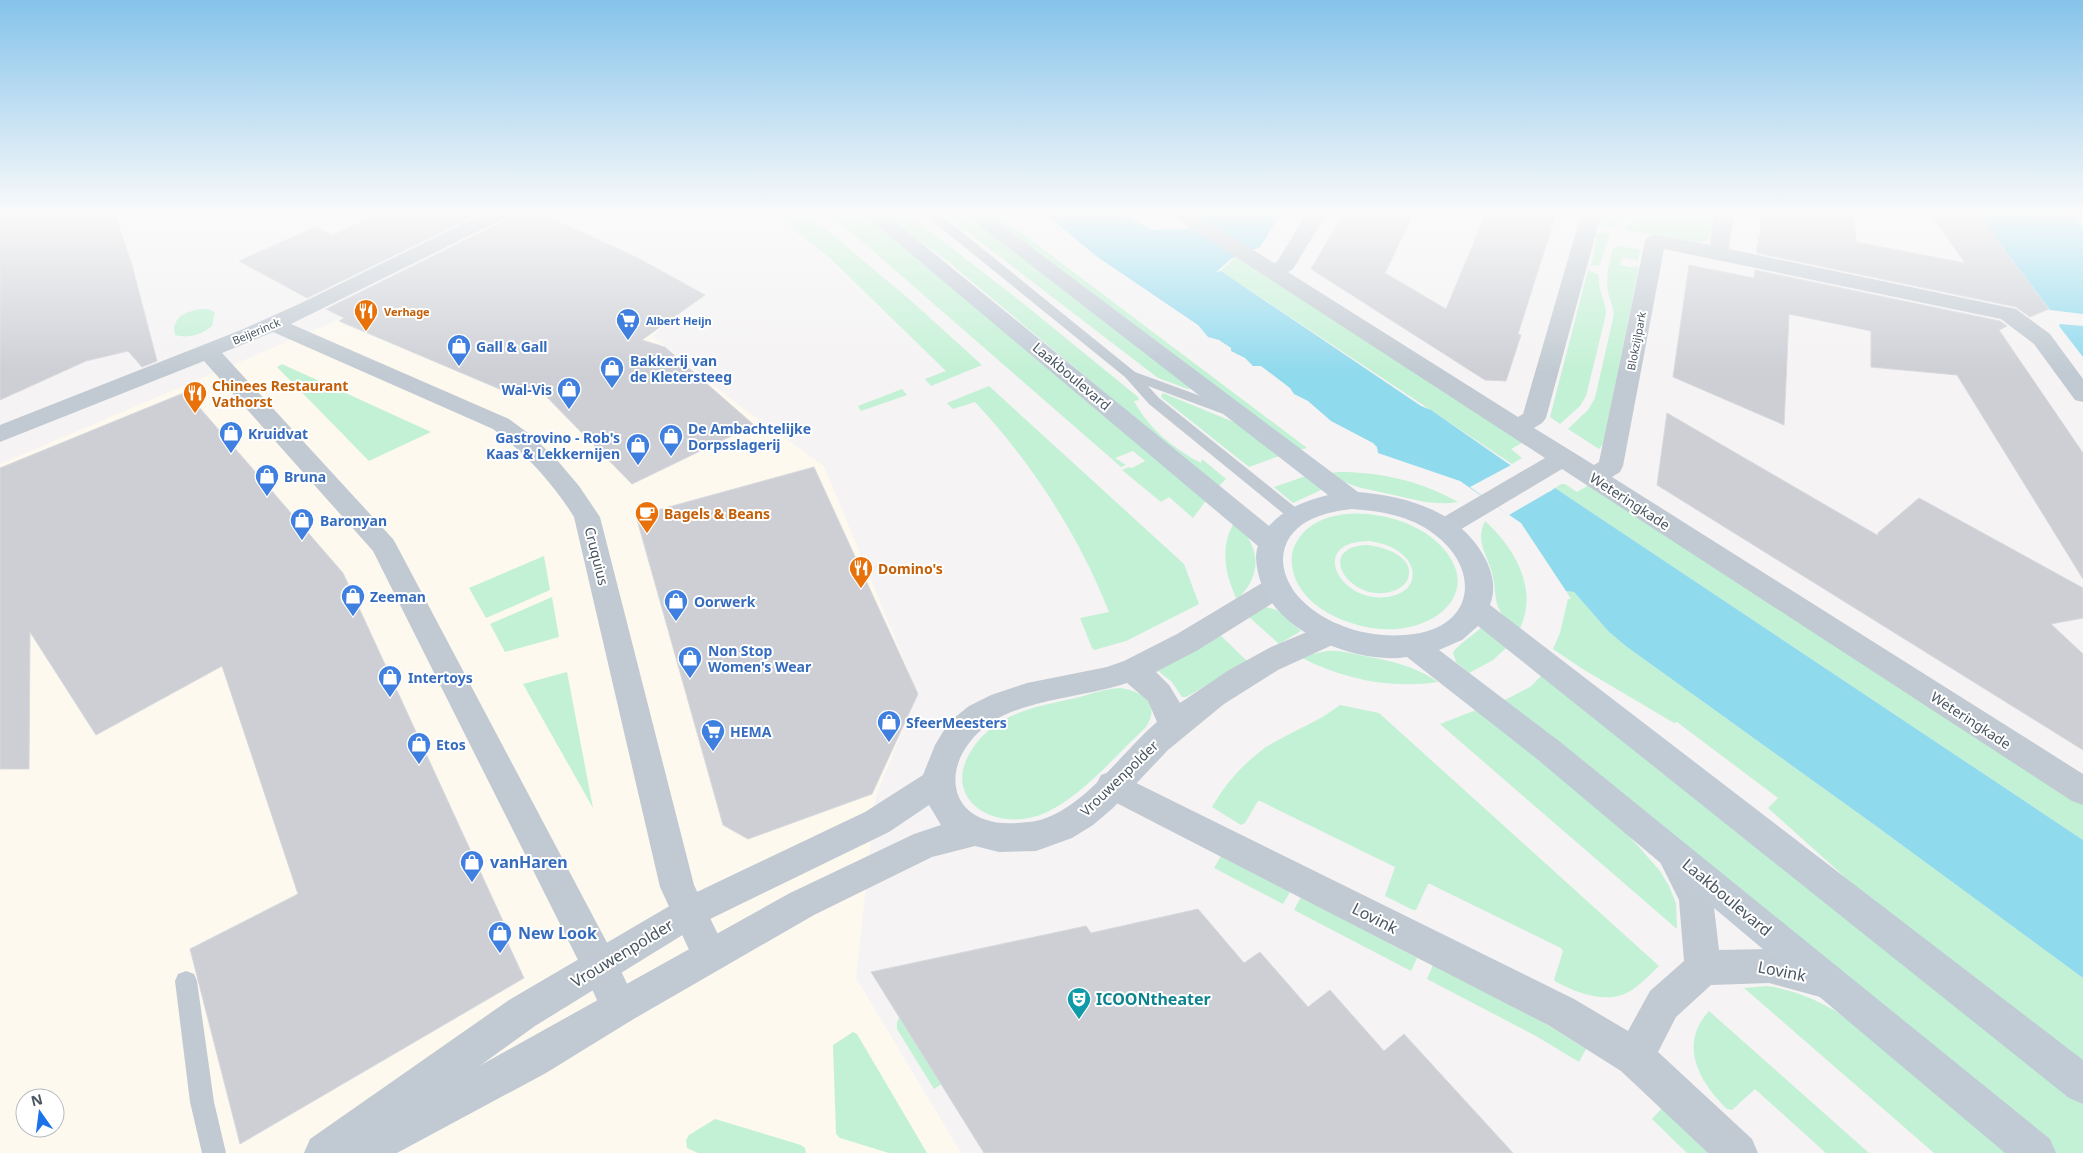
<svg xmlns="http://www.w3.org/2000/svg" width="2083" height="1153" viewBox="0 0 2083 1153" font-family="'Noto Sans',sans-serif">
<rect width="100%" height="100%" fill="#f5f3f3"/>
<path fill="#fdf9ef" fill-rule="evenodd" d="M546,214L637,258L699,299L652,336L741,407L824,466L918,694L876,796L856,978L961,1153H0V464L331,323ZM25,1098H55V1128H25Z"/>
<g fill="#c3f1d5" fill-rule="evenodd">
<path d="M769,211H798L829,232L908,298L982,365L931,386L925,379L946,371L830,258Z"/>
<path d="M821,211H862L877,221L1208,498L1193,518L1169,497L1161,502L1122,470L1129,467L1132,468L1145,461L1133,451L1115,458L1126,465L1121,467L857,237Z"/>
<path d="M879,211H904L1019,300L1138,397L1139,400L1134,401C1149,429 1173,448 1201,463L1202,459L1226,479L1218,487L946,260Z"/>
<path d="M940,211H960L1016,250L1193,388L1188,389L1158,378Z"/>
<path d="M983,211H990L1023,234L1307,448L1299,450Z"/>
<path d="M1603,211H1632L1615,228L1606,226L1599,221Z"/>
<path d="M1640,211H1713L1710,238L1703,242H1693L1624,230L1627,224Z"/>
<path d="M1599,233H1610L1600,265L1591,266L1597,237L1594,236Z"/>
<path d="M1620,246L1640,250L1637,263L1636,260L1622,257L1620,265L1634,268L1635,266L1639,267L1603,444L1599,449L1568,429L1588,410L1595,398L1614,314C1613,305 1609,299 1608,291C1605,276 1610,262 1613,248Z"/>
<path d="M1240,257L1525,441L1511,449L1522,458L1512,464L1221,271L1233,260Z"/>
<path d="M1588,270L1599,275C1597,289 1606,300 1606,314L1586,396L1580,406L1560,424L1550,417Z"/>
<path d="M199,309H208L215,312L212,326C202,334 188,339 175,335L174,327C177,315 187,312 199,309Z"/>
<path d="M282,364L431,432L369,461L277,367Z"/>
<path d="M989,386L1184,564L1199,604L1126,641L1094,650L1092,648L1080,618L1109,612C1078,534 1032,463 975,402L953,409L947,403Z"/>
<path d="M902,389L907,395L861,411L858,406Z"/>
<path d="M1163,393L1241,425L1282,455L1249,467L1162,398L1161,396Z"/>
<path d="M1339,472C1381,472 1421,481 1458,502C1435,506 1416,500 1394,495C1368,489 1351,488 1328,473Z"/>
<path d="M1309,475L1322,488L1321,490L1293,503L1274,487Z"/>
<path d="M1561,484H1565L1577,492L1591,484L2083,801V840L1555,488Z"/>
<path d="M1368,514C1395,517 1421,526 1440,545C1481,587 1444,625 1397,629C1358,632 1298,610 1292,566C1290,551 1296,539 1307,529C1324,515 1347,512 1368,514ZM1369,541C1380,543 1390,545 1398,551C1419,565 1418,590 1392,596C1342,608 1305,541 1369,541Z"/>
<path d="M1235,521C1260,548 1264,572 1237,600C1225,574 1219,547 1235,521Z"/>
<path d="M1485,521C1516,549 1540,592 1518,632C1512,626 1504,619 1500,611C1494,600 1496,589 1493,577C1489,556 1474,543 1485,521Z"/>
<path d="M1366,545C1382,546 1416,556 1408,579C1405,585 1399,589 1393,591C1352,605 1313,548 1366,545Z"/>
<path d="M544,556L550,590L486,618L469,588Z"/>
<path d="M1566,591L1574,592L1609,632L1627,647L1876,826L2083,978V1069L1914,939L1768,808L1778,798L1677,722L1674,723L1581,668L1553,649L1560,633L1568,599H1571Z"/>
<path d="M552,597L559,637L505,652L490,624Z"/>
<path d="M1266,607L1277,610L1301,631L1279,644L1248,616Z"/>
<path d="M1482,627L1508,646L1493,660L1469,673L1456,662L1453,653C1456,646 1475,634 1482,627Z"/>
<path d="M1218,633L1248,662L1186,697H1182L1172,682L1158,671Z"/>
<path d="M1327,651C1340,650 1352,654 1365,656C1392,661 1415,666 1438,682C1389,689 1343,679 1300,657Z"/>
<path d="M567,672L593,808L523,684Z"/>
<path d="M1543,674L2083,1098V1153H2055L1503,701L1530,687Z"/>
<path d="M1120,688C1143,691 1162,705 1145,728C1117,754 1082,796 1047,812C997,836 935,799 975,745C999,712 1039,706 1076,698C1090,694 1105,689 1120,688Z"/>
<path d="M1340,705L1379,713L1659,966C1651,973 1644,981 1636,987C1612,1007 1580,994 1556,982L1554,980L1563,951L1561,948L1430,884H1428L1416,910H1413L1385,896L1395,867L1260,801H1258L1245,823L1241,825L1212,807C1225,784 1244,763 1266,747C1290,732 1317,723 1340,705Z"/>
<path d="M1476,710L1532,748L1621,828L1639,847L1660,871L1669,886L1676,903L1677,929L1440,724Z"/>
<path d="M1221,856L1290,892L1283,904L1214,868Z"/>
<path d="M1301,897L1417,958L1411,971L1294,910Z"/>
<path d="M1433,965L1541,1021L1586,1049L1579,1062L1536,1036L1427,979Z"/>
<path d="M1767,986C1827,994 1874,1037 1920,1074C1953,1101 1986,1127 2019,1153H1934L1744,988Z"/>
<path d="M1709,1011L1869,1153H1826L1755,1089L1732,1110L1727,1109C1699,1081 1678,1045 1709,1011Z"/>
<path d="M900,1016L956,1075L934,1089L897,1029V1022Z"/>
<path d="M853,1032L857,1034L927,1153H889L840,1138L836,1134L833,1045Z"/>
<path d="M1662,1108L1708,1153H1687L1652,1119Z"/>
<path d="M715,1119L801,1145L805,1148L806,1153H698L687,1148L686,1140L689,1135Z"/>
</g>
<g fill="#90daee">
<path d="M1042,211H1116L1153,230L1188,229L1206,214L1205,211H1283L1260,247L1231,259L1216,272L1221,271L1421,406L1431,410L1549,492L1555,488L2083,840V978L1876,826L1627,647L1609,632L1574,592L1566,591L1521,523L1460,481L1378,453L1377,447L1373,443L1331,421L1308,401L1294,394L1290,388L1261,366H1253L1245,358L1231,351V348L1219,340L1208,337L1198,325L1096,256Z"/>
<path d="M1975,211H2069L2083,227V314L2050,310Z"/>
<path d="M2060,324L2083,326V357L2059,326Z"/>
</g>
<path fill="#f5f3f3" d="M1513,464L1552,490L1509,515L1470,487Z"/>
<g fill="#cdcfd5" stroke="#d7d9de">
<path d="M0,211H114L132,265L157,361L142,367L128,351L86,361L0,400Z"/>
<path d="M386,211H485L307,298L239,261L315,227L333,235Z"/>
<path d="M516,211H531L573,228L638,258L705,295L642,340L665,347L754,425L632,484L538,388L516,396L339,321L344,318L326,309L512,217Z"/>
<path d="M1345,211H1415L1385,273L1446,309L1487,211H1557L1518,334L1521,335L1506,381L1485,380L1311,269Z"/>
<path d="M1760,211H1854L1856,242L1965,263L1928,211H1975L2049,309L2030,317L2016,307L1757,253V245L1759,246L1758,235L1761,236Z"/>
<path d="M1689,265L1754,278L1755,270L2000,321L2007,326L1999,330L2083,453V579L1957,375L1871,367V331L1789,314L1784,425L1673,377Z"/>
<path d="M186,392L343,573L508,932L504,935L524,978L240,1144L190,949L298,894L222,666L96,735L30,632L29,769H0V468Z"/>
<path d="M1667,413L1877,535H1878V533L1919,498L2083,588V618L2051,624L2083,654V750L1657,485Z"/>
<path d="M814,467L918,694L872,794L748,839L723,825L636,516Z"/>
<path d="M1198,909L1244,963L1260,952L1308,1007L1330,990L1384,1051L1404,1034L1513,1153H984L871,972L1086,926L1091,933Z"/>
</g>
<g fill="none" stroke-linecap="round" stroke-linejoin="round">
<g fill="#c1cad2" fill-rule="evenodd">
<path d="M920,211H934L941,215L1135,372L1236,409L1238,412L1236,415H1226L1148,386L1159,398L1300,511L1303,515L1300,519L1295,520L1290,519L1149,404L1125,377Z"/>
<path d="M186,971L194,974L197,981L214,1102L226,1153H202L190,1102L175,981L178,974Z"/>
</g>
<g fill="#c1cad2" fill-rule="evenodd">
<path d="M489,211H514L511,215L291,324L509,419L532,436L557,460L579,486L600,517L694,885L728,955L723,967L710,972L697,967L660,887L574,517C553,483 525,453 493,429L273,332L222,353L393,539L397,546L613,954L638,1007L632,1020L619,1025L606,1020L587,978L373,551L204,361L0,442V425L241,330L299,304Z"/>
<path d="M1168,211H1191L1274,263L1277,262L1308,211H1328L1295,266L1292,270L1288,272L1518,417L1523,414L1582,211H1602L1546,418L1542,423L1534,428L1594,465L1599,462L1645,241L1648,237L1655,235L1710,245L1714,211H1734L1729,249L2016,309L2050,334L2083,379V402L2075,400L2034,344L2001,319L1664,249L1623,466L1620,472L1612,477L2083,774V805L2072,801L1562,469L1453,534L1444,537L1435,534L1431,528L1435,522L1545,458L1171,215Z"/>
<path d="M1112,771L1574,999L1628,1031L1650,991L1684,961L1679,900L1658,858L1663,847L1675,843L1687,847L1713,899L1719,950L1769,949L1824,962L1837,968L1842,980L1837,992L1824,998L1769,983L1711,985L1676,1017L1658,1052L1752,1139L1758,1153H1708L1621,1071L1548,1025L1101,795L1096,785L1101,775Z"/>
</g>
<path fill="#c1cad2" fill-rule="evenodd" d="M1277,577L1287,580L1291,587L1287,594L1198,650L1156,672L1169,685L1180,703L1229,670L1271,647L1331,622L1341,625L1345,633L1341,641L1278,670L1224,704L1168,750L1113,808L1093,825L1072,838L1036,851L999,852L975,846L932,857L814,915L632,1020L546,1073L397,1153H304L310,1139L509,1000L678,901L865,812L923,775L935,745L949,722L969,706L991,695L1027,683L1107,667L1124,661L1177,634L1267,580ZM1127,683L1148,701L1157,722C1123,751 1089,802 1046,818C1037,822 1027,822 1017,823C944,828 937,760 990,723C1026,699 1086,697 1127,683ZM929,805L941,825L914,834L790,893L481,1065L535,1026L702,923L889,832Z"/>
<path fill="#c1cbd6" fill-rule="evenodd" d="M860,211H882L1269,526C1285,508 1305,501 1328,495L961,211H983L1358,492C1408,496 1462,512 1486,560C1493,575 1496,589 1490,605L2083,1060V1104L2069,1098L1478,626L1462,640L1439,650L1559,741L2050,1139L2056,1153H2005L1537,759L1407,657C1356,665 1276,632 1260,580C1257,569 1254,557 1258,546ZM1352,509C1381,511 1411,516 1434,534C1480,568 1476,625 1414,634C1373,640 1324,627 1296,594C1289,585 1283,572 1283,560C1284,523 1322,512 1352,509Z"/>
</g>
<linearGradient id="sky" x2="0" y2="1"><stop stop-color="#85c3ea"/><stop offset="0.57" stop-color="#fafafa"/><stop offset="1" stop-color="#fafafa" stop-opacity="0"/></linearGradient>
<rect width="2083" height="372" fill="url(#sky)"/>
<defs>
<g id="restaurant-pin" transform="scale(1.25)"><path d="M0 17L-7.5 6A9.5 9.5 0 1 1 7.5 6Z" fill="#e8710a" stroke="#fff"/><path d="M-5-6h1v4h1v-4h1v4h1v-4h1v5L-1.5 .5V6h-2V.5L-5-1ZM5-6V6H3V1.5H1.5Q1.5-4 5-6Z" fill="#fff"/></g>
<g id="supermarket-pin" transform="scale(1.25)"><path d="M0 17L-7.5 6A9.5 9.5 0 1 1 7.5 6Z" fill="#3f7fe0" stroke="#fff"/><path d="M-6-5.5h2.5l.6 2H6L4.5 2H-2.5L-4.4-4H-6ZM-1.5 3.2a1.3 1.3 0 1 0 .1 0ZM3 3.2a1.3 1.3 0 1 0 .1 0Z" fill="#fff"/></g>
<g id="shop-pin" transform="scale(1.25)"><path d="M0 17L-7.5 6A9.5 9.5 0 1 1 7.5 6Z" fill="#3f7fe0" stroke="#fff"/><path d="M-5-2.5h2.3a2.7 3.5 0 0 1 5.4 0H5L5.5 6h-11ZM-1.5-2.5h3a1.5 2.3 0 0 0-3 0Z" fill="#fff"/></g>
<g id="cafe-pin" transform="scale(1.25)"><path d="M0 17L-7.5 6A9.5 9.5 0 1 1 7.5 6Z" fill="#e8710a" stroke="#fff"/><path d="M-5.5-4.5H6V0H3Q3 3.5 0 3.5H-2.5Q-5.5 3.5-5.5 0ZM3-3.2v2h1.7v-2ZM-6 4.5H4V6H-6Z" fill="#fff"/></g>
<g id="theatre-pin" transform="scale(1.25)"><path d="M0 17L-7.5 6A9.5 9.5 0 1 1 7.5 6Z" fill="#0f9aa8" stroke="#fff"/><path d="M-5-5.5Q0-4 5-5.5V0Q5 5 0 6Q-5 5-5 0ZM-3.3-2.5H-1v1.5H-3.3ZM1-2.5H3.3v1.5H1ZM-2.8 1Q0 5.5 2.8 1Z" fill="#fff"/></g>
</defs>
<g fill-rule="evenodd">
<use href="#restaurant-pin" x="366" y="311"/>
<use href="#supermarket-pin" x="628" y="320"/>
<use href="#shop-pin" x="459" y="346"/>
<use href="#shop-pin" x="612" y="368"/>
<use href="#shop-pin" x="569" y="389"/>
<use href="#restaurant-pin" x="195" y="393"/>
<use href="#shop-pin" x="231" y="433"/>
<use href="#shop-pin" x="671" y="436"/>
<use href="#shop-pin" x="638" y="445"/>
<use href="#shop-pin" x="267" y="476"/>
<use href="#cafe-pin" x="647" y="513"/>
<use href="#shop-pin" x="302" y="520"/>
<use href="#restaurant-pin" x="861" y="568"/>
<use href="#shop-pin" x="353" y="596"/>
<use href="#shop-pin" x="676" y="601"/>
<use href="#shop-pin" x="690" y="658"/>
<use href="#shop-pin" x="390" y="677"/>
<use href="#shop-pin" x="889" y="722"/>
<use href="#supermarket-pin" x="713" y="731"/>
<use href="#shop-pin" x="419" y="744"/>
<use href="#shop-pin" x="472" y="862"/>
<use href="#shop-pin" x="500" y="933"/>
<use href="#theatre-pin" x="1079" y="999"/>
</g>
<g text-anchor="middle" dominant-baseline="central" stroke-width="4" stroke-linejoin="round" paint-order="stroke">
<g font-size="11" font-weight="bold" fill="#c56008" stroke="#fff" text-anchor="start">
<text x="384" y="311">Verhage</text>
</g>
<g font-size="11" font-weight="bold" fill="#366cbe" stroke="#fff" text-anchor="start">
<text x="646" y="320">Albert Heijn</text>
</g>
<g font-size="11" fill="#4a5661" stroke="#fff">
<text transform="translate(256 331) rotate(-23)">Beijerinck</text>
<text transform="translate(1636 341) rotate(-79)">Blokzijlpark</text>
</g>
<g font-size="14" font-weight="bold" fill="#366cbe" stroke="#fff" text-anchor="start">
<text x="476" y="346">Gall &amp; Gall</text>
<text x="630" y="360">Bakkerij van<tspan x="630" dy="16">de Kletersteeg</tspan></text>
<text x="552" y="389" text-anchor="end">Wal-Vis</text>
<text x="688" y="428">De Ambachtelijke<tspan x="688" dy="16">Dorpsslagerij</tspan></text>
<text x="248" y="433">Kruidvat</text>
<text x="620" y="437" text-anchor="end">Gastrovino - Rob's<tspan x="620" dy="16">Kaas &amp; Lekkernijen</tspan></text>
<text x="284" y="476">Bruna</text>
<text x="320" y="520">Baronyan</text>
<text x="370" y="596">Zeeman</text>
<text x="694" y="601">Oorwerk</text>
<text x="708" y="650">Non Stop<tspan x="708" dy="16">Women's Wear</tspan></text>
<text x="408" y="677">Intertoys</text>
<text x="906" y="722">SfeerMeesters</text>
<text x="730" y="731">HEMA</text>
<text x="436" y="744">Etos</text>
</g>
<g font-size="14" fill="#4a5661" stroke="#fff">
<text transform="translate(1072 376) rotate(40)">Laakboulevard</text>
<text transform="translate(1630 501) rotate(33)">Weteringkade</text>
<text transform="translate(597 556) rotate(76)">Cruquius</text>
<text transform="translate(1971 720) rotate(33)">Weteringkade</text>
<text transform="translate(1119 778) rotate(-44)">Vrouwenpolder</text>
</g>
<g font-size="14" font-weight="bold" fill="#c56008" stroke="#fff" text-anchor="start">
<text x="212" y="385">Chinees Restaurant<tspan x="212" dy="16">Vathorst</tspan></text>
<text x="664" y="513">Bagels &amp; Beans</text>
<text x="878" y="568">Domino's</text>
</g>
<g font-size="16" font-weight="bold" fill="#366cbe" stroke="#fff" text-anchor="start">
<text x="490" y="862">vanHaren</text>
<text x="518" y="933">New Look</text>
</g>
<g font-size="16" fill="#4a5661" stroke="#fff">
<text transform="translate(1727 897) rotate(40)">Laakboulevard</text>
<text transform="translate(1375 918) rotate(27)">Lovink</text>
<text transform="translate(622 953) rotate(-31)">Vrouwenpolder</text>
<text transform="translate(1782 971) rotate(11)">Lovink</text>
</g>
<g font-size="16" font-weight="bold" fill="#0d838f" stroke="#fff" text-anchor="start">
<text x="1096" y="999">ICOONtheater</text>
</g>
</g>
<g transform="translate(40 1113) rotate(346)"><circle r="24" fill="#ffffff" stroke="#b7bbc0"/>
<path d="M0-4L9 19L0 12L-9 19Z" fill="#1a73e8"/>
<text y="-8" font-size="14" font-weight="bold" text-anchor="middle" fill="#4a5661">N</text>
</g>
</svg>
